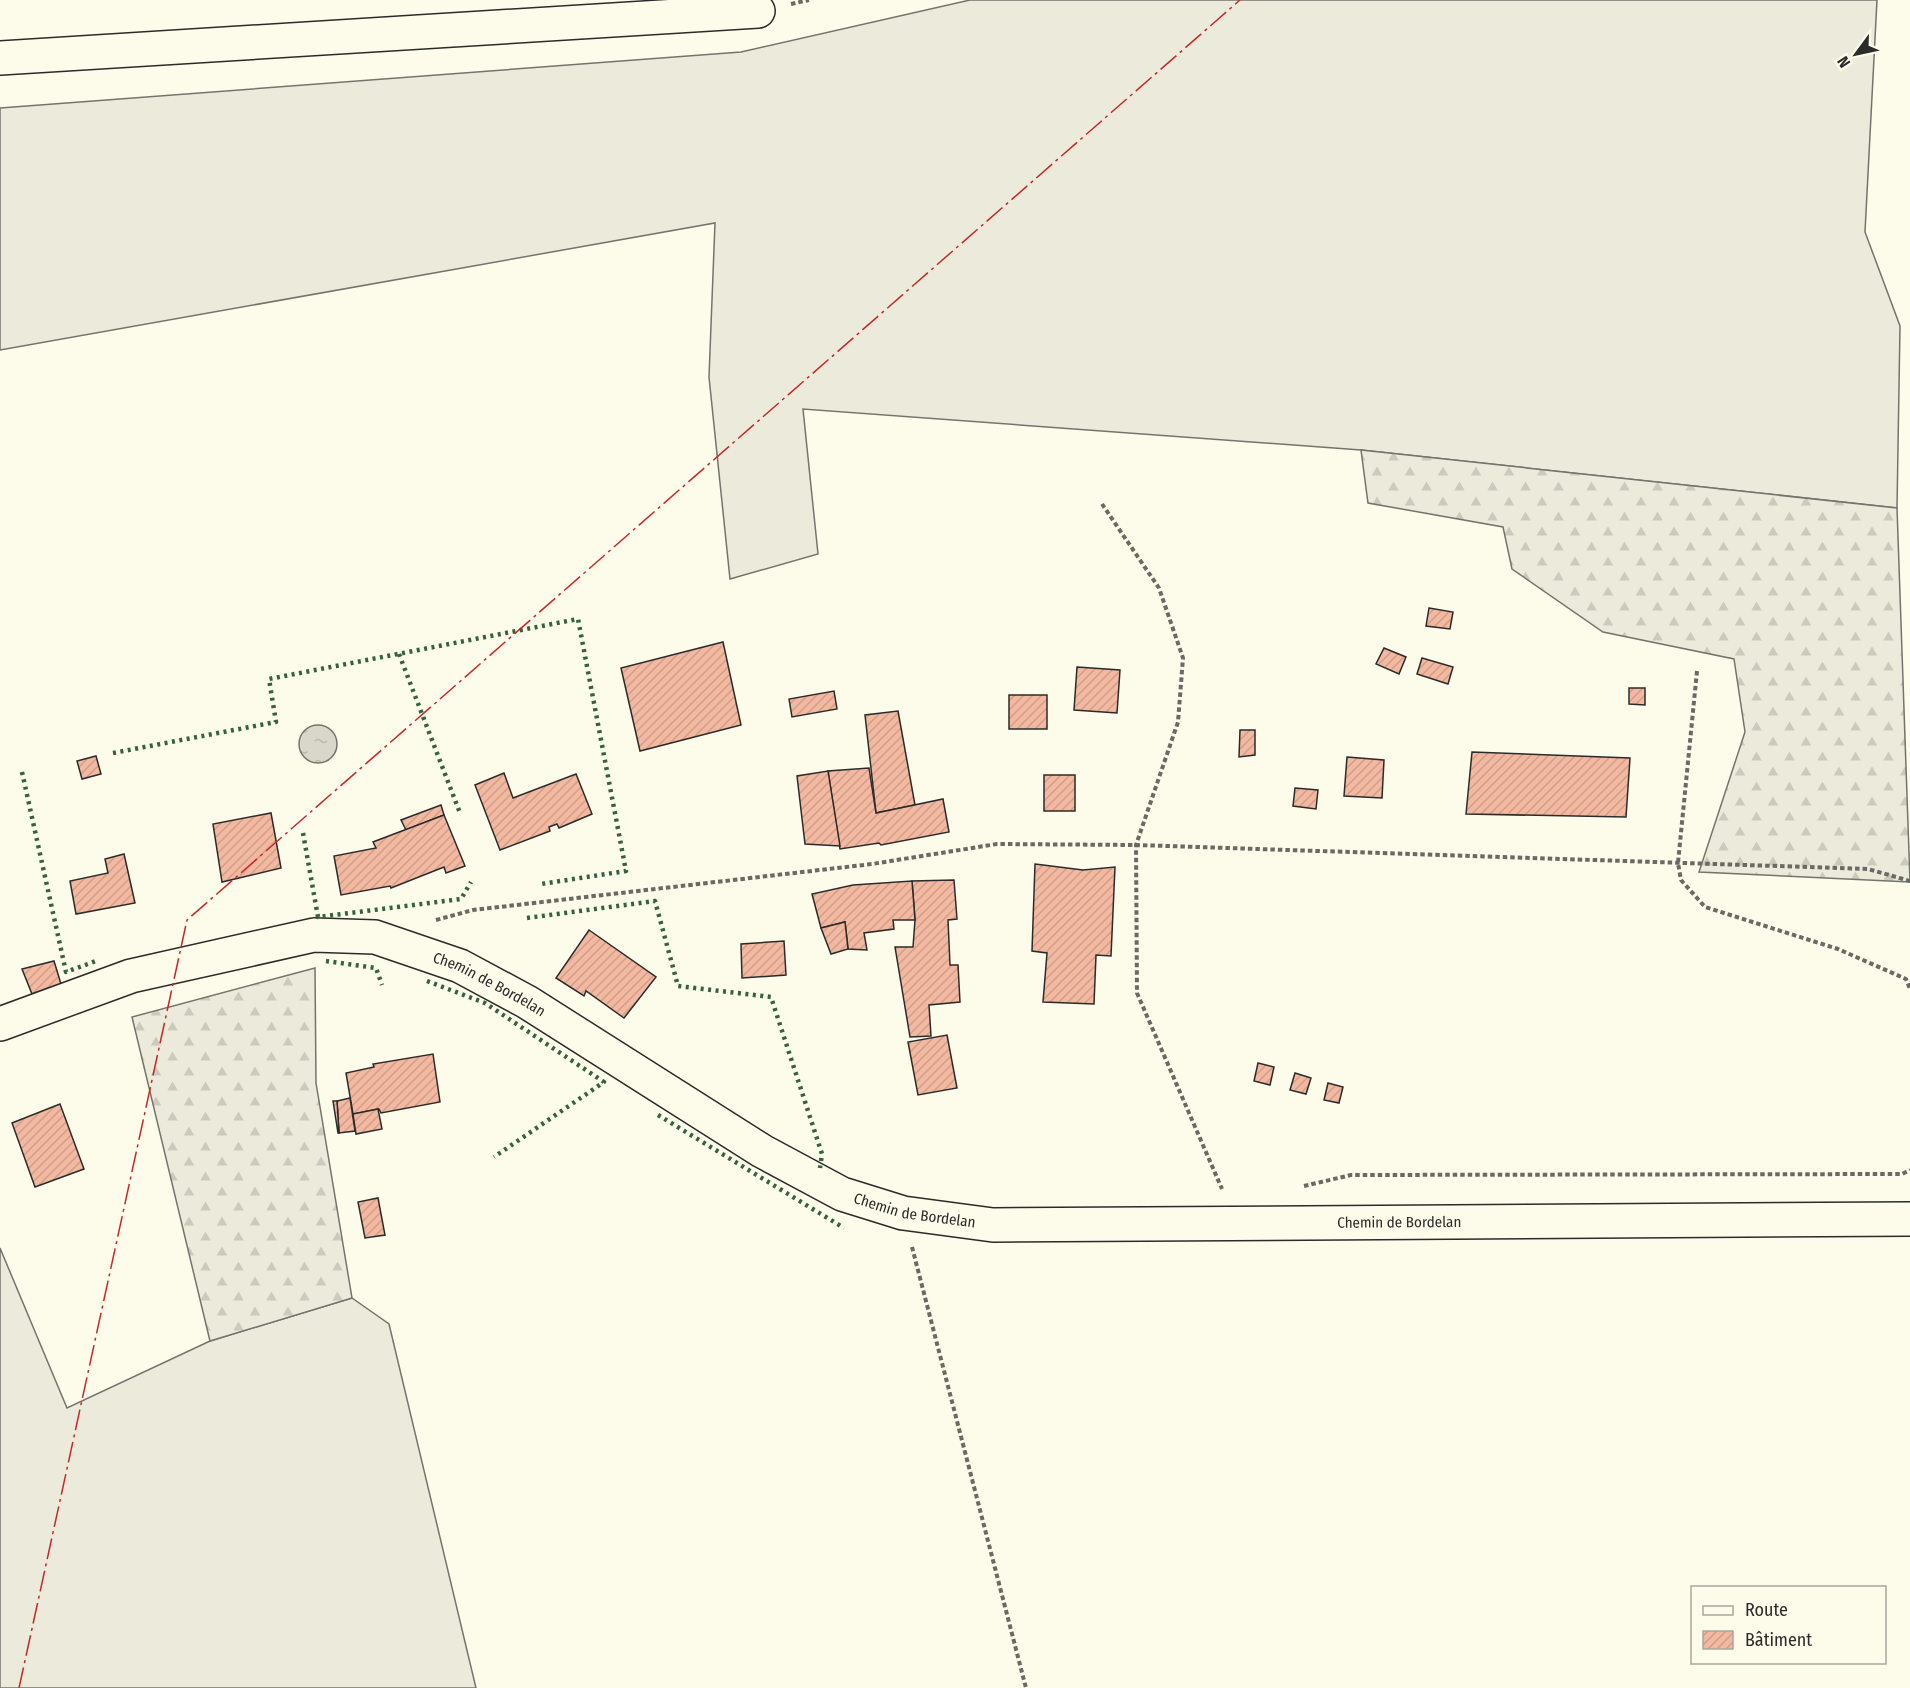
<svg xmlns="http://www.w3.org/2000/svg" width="1910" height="1688" viewBox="0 0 1910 1688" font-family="'Fira Sans Condensed',sans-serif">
<defs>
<pattern id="forest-firs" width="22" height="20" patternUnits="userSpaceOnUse" patternTransform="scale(1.5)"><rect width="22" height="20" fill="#ecebdb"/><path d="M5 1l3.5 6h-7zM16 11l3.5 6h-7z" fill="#cbcabc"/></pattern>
<pattern id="water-ripples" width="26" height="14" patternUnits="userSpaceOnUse" patternTransform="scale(1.5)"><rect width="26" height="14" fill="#d8d7c9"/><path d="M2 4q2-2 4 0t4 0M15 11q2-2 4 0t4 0" fill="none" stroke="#bab9ad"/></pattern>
<pattern id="building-hatch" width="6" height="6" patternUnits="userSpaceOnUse" patternTransform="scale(1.5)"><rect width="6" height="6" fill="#f2b8a0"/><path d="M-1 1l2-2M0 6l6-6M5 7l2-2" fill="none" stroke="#d09e8a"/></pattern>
</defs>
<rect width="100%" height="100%" fill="#fdfbea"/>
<g fill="#ecebdb" stroke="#74746e" stroke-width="1.5">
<path d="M970,0H1877L1865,232L1900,326L1897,508L1361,450L803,409L818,554L730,579L709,377L715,223L0,350V108L741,52Z"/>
<path d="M0,1248L67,1408L210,1341L352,1298L389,1324L476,1688H0Z"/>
</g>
<g fill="url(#forest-firs)" stroke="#74746e" stroke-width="1.5">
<path d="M1361,450L1897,508L1910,882L1699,872L1745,732L1734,659L1603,632L1512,569L1503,527L1368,503Z"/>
<path d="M315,968L316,1083L352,1298L210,1341L132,1017Z"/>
</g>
<circle fill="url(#water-ripples)" stroke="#74746e" stroke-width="1.5" cx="318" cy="744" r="19"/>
<g fill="url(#building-hatch)" stroke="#2b2b2b" stroke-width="1.5">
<path d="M1429,608L1453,612L1450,629L1426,626Z"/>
<path d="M723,642L741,725L640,751L621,668Z"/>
<path d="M1384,648L1406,657L1399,674L1376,664Z"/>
<path d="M1422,658L1453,667L1448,684L1417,674Z"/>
<path d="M1077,667L1120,670L1117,713L1074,710Z"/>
<path d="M1629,688H1645V705L1629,704Z"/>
<path d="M834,691L837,709L792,717L789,699Z"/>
<rect x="1009" y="695" width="38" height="34"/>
<path d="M898,711L915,805L876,813L865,715Z"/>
<path d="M1240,730H1255V755L1239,757Z"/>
<path d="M1472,752L1630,758L1626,817L1466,814Z"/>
<path d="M96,756L101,774L82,779L77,761Z"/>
<path d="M1347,757L1384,760L1382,798L1344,796Z"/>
<path d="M869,768L876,813L943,799L949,832L881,845L879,843L840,849L828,771Z"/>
<path d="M828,771L840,846L805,844L797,776Z"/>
<path d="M504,773L513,798L576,774L592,814L559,828L557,824L549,827L550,831L500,850L475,785Z"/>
<rect x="1044" y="775" width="31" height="36"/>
<path d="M1295,788L1318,790L1316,809L1293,806Z"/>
<path d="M441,805L444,815L406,830L401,820Z"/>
<path d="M271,813L281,868L222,882L213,824Z"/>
<path d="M444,815L465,866L446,873L444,867L391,888L390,886L341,895L334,856L376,848L373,842Z"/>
<path d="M124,854L135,903L76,914L70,881L108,873L105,859Z"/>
<path d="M1035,864L1083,870L1115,867L1111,956L1096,955L1094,1004L1043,1002L1047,953L1032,951Z"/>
<path d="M954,880L957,919L948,920L950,965H958L960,1002L929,1005L931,1036L910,1037L895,947H913L915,920L912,881Z"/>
<path d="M912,881L915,920H893L894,929L864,933L867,950L848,949L845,922L821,928L812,894L853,885Z"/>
<path d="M845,922L848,949L831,954L821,928Z"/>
<path d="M589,930L656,977L624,1018L586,991L584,996L556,978Z"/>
<path d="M784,941L786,975L742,978L741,944Z"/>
<path d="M54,961L61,984L32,994L22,969Z"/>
<path d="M947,1035L957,1088L918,1095L908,1042Z"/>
<path d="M433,1054L440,1102L381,1113L379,1109L353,1114L346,1073L374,1067L373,1064Z"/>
<path d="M1258,1063L1274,1067L1270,1085L1254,1081Z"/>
<path d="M1295,1073L1311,1078L1306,1094L1290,1090Z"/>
<path d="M1328,1083L1343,1087L1339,1103L1324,1100Z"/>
<path d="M350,1098L355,1131L339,1133L337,1101Z"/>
<path d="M333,1101H337L339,1133H338Z"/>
<path d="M60,1104L84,1169L35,1187L12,1123Z"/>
<path d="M378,1109L382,1129L356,1134L353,1114Z"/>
<path d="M378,1198L385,1235L365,1238L358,1202Z"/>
</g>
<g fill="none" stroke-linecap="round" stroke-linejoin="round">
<g stroke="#2b2b2b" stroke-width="36">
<g id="minor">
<path d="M0,58L758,11"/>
<path id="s1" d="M0,1024L131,976L314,935L375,937L460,966L527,1002L762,1151L842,1194L903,1213L993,1225L1910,1219"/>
</g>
</g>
<g stroke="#6a6964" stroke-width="4" stroke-dasharray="4.5 3" stroke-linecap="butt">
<path d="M791,4L809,0"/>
<path d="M1102,504L1159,588L1183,658L1178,722L1136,845L1137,993L1222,1189"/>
<path d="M1697,671L1678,863L1681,880L1705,907L1838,949L1906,979L1910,989"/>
<path d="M436,920L473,910L872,864L997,844L1136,845L1868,869L1910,881"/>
<path d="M1304,1186L1351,1175L1902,1174L1910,1170"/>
<path d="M912,1247L1026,1688"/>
</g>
<use href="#minor" stroke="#fdfbea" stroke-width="33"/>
<g stroke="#34623c" stroke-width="4.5" stroke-dasharray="3 4.5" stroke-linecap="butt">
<path d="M399,654L460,813"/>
<path d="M113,753L276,722L269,679L578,619L626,871L541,884"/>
<path d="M22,772L66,972L96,961"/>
<path d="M303,833L318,917L461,899L471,882"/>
<path d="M527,918L655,901L678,986L771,997L822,1154L820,1168"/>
<path d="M326,961L376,968L382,985"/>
<path d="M427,981L485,1003L604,1082L494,1157"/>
<path d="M658,1115L844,1228"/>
</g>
<path stroke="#c62828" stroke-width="1.5" stroke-dasharray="21 4.5 3 4.5" stroke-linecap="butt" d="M19,1688L187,920L1240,0"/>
</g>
<g text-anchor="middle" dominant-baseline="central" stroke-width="4.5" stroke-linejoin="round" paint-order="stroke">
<g font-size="15" fill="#2b2b2b" stroke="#fdfbea">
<text stroke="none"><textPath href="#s1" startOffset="512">Chemin de Bordelan</textPath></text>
<text stroke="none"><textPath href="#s1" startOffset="998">Chemin de Bordelan</textPath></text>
<text stroke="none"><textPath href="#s1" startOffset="1484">Chemin de Bordelan</textPath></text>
</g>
</g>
<rect x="1691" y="1586" width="195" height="78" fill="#fdfbea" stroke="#a9a89e" stroke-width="1.5"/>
<rect x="1703" y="1606" width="30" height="9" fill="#fdfbea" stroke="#a9a89e" stroke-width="1.5"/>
<text x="1745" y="1616" font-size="18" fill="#2b2b2b">Route</text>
<rect x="1703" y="1631" width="30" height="18" fill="url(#building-hatch)" stroke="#a9a89e" stroke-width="1.5"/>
<text x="1745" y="1646" font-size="18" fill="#2b2b2b">Bâtiment</text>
<g transform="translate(1856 54) rotate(237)" stroke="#fdfbea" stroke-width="4.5" paint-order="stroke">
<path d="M0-4.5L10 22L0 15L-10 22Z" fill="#2b2b2b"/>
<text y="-9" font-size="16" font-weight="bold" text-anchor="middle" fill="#2b2b2b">N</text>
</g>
</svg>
